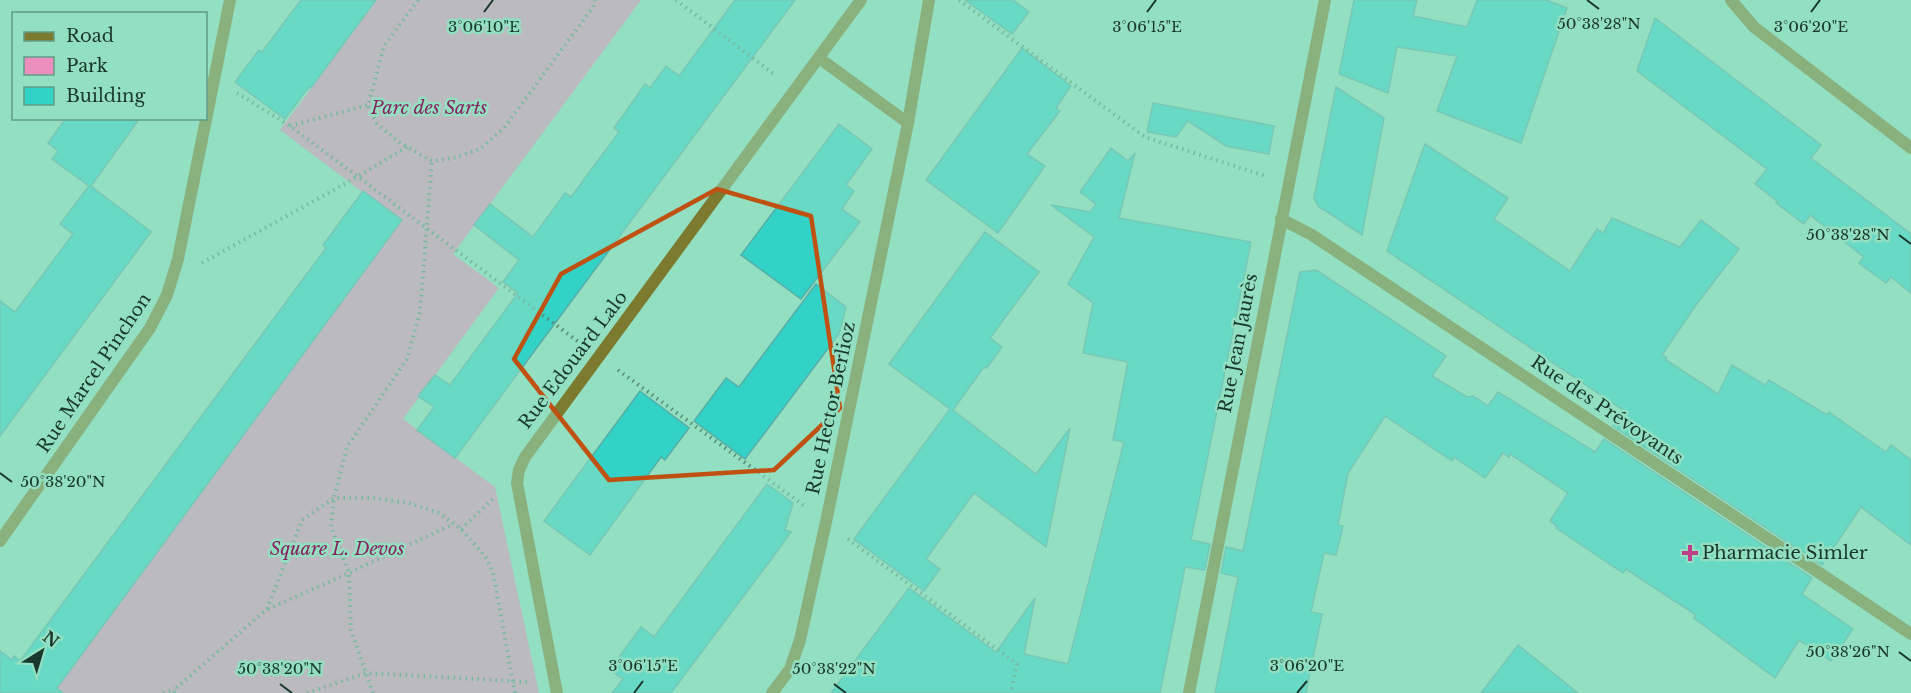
<svg xmlns="http://www.w3.org/2000/svg" width="1911" height="693" viewBox="0 0 1911 693" font-family="'Libre Baskerville',serif">
<rect width="100%" height="100%" fill="#93dfc1"/>
<path fill="#eb8ebe" d="M377,0H641L453,254L499,288L403,419L495,487L539,693H53L401,221L280,130Z"/>
<g fill="#33d2c7" stroke="#55ada6" stroke-width="1.5">
<path d="M301,0H376L311,88L309,87L285,119L235,82L259,50L262,52Z"/>
<path d="M735,0H795L455,458L417,430L434,407L418,396L435,375L450,385L518,293L503,282L519,260L474,225L490,204L533,237L565,193L571,197L619,132L614,128L645,84L650,88L666,66L679,76Z"/>
<path d="M965,0H1013L1029,12L1012,34Z"/>
<path d="M1354,0H1417L1413,16L1467,27L1477,0H1546L1567,8L1521,143L1437,111L1457,56L1397,47L1388,93L1339,74Z"/>
<path d="M1655,18L1821,145L1811,158L1911,234V293L1891,277L1886,283L1859,263L1864,257L1810,215L1804,224L1776,203L1778,202L1755,184L1767,169L1637,71Z"/>
<path d="M1022,48L1071,86L1056,108L1060,111L1027,154L1045,166L998,233L926,180Z"/>
<path d="M1336,87L1384,118L1362,235L1318,206L1314,198Z"/>
<path d="M1153,103L1274,126L1269,154L1226,146L1188,121L1176,137L1147,132Z"/>
<path d="M66,118H140L91,186L151,232L0,436V301L15,312L73,234L60,224L89,186L52,159L58,151L48,143Z"/>
<path d="M839,124L872,149L846,185L854,191L842,209L860,222L801,299L741,255Z"/>
<path d="M1425,144L1508,198L1494,219L1570,271L1597,229L1603,233L1612,218L1680,247L1701,220L1739,249L1696,305L1662,355L1667,358L1666,360L1718,394L1732,365L1765,385L1769,380L1827,415L1829,412L1886,452L1891,445L1911,460V545L1861,507L1822,565L1613,426L1623,410L1387,251Z"/>
<path d="M1111,148L1128,161L1135,153L1119,218L1251,242L1191,540L1210,544L1205,570L1185,567L1160,693H831L909,588L996,652L1035,598L1024,654L1068,664L1124,442L1113,440L1128,362L1083,353L1093,303L1068,284L1094,237L1051,205L1090,212L1096,204L1080,192Z"/>
<path d="M363,191L402,220L57,688L63,693H0V651L12,660L14,656L20,661L326,248L323,245Z"/>
<path d="M985,232L1039,272L990,338L1002,347L987,368L984,367L953,410L1036,474L1070,428L1046,547L974,493L926,559L940,569L924,591L854,539L950,409L889,364Z"/>
<path d="M1316,270L1446,356L1432,376L1467,397L1473,396L1488,406L1498,392L1595,452L1604,439L1812,578L1802,594L1853,629L1831,661L1799,640L1775,678L1694,618L1696,615L1626,569L1623,573L1556,528L1557,526L1550,521L1568,493L1510,454L1509,457L1503,453L1485,478L1454,457L1452,461L1385,416L1348,473L1338,525L1343,526L1336,555L1324,553L1311,612L1322,614L1306,693H1215L1238,577L1221,573L1226,547L1243,551L1300,272Z"/>
<path d="M816,284L846,307L839,334L745,459L694,421L726,378L739,387Z"/>
<path d="M640,391L689,428L665,460L661,457L590,555L544,521Z"/>
<path d="M767,484L793,503L785,530L791,532L773,557L671,693H612L623,679L610,670L625,649L641,627L654,637Z"/>
<path d="M1518,645L1578,693H1481Z"/>
</g>
<g fill="none" stroke-linecap="round" stroke-linejoin="round">
<g stroke="#568c77" stroke-width="4" stroke-dasharray="1.5 4.5" stroke-linecap="butt">
<path d="M418,0L384,46L368,105L377,124L400,143L432,161L453,158L480,149L504,128L593,7L595,0"/>
<path d="M676,0L775,75"/>
<path d="M959,0L1145,137L1265,176"/>
<path d="M237,93L290,126L580,343"/>
<path d="M290,126L368,105"/>
<path d="M202,263L357,177L407,147"/>
<path d="M618,370L806,507"/>
<path d="M461,529L496,496"/>
<path d="M848,539L1017,664L1011,693"/>
<path d="M268,609L349,573L453,524"/>
<path d="M163,693L175,689"/>
<path d="M174,693L175,689L267,609L302,520L334,498H371L409,503L439,513L461,529L485,556L493,572L515,693"/>
<path d="M307,693L366,673L531,682"/>
<path d="M373,693L351,630L349,573L331,527L334,498L347,447L407,359L420,312L432,161"/>
</g>
<g stroke="#7c7a2e" stroke-width="12">
<path d="M1731,0L1754,27L1911,148"/>
<path d="M819,58L908,123"/>
<path d="M1281,219L1312,235L1911,634"/>
<path d="M0,541L150,328L167,295L178,259L230,0"/>
<path d="M557,693L517,483L519,470L525,457L861,0"/>
<path d="M772,693L790,669L800,640L826,522L908,123L929,0"/>
<path d="M1189,693L1325,0"/>
</g>
</g>
<path d="M0 0H1911V693H0ZM717,189L811,216L840,408L774,470L609,480L514,359L561,274Z" fill="#93dfc1" fill-opacity=".55" fill-rule="evenodd"/>
<path fill="none" stroke="#bf5213" stroke-width="4.5" stroke-linejoin="round" d="M717,189L811,216L840,408L774,470L609,480L514,359L561,274Z"/>
<path fill="none" stroke="#19382d" stroke-width="2" d="M1587,0L1599,9M484,12L493,0M1147,12L1156,0M1811,12L1820,0M1899,235L1911,244M0,473L12,482M1899,652L1911,661M280,684L292,693M834,684L846,693M634,693L643,681M1297,693L1307,681"/>
<path fill="#be3e89" stroke="#93dfc1" stroke-width="2" d="M1687 544h6v6h6v6h-6v6h-6v-6h-6v-6h6z"/>
<g text-anchor="middle" dominant-baseline="central" stroke-width="5" stroke-linejoin="round" paint-order="stroke">
<g font-size="18" font-style="italic" fill="#87215f" stroke="#93dfc1">
<text x="429" y="108">Parc des Sarts</text>
<text x="337" y="549">Square L. Devos</text>
</g>
<g font-size="18" fill="#19382d" stroke="#93dfc1">
<text transform="translate(1238 343) rotate(-79)">Rue Jean Jaurès</text>
<text transform="translate(573 360) rotate(-53)">Rue Edouard Lalo</text>
<text transform="translate(94 373) rotate(-56)">Rue Marcel Pinchon</text>
<text transform="translate(831 408) rotate(-78)">Rue Hector Berlioz</text>
<text transform="translate(1607 410) rotate(34)">Rue des Prévoyants</text>
</g>
<g font-size="18" fill="#19382d" stroke="#93dfc1" text-anchor="start">
<text x="1702" y="553">Pharmacie Simler</text>
</g>
</g>
<g font-size="15" text-anchor="middle" fill="#19382d" stroke="#93dfc1" stroke-width="5" stroke-linejoin="round" paint-order="stroke">
<text x="1599" y="29">50°38'28"N</text>
<text x="484" y="32">3°06'10"E</text>
<text x="1147" y="32">3°06'15"E</text>
<text x="1811" y="32">3°06'20"E</text>
<text x="1848" y="240">50°38'28"N</text>
<text x="63" y="487">50°38'20"N</text>
<text x="1848" y="657">50°38'26"N</text>
<text x="643" y="671">3°06'15"E</text>
<text x="1307" y="671">3°06'20"E</text>
<text x="280" y="674">50°38'20"N</text>
<text x="834" y="674">50°38'22"N</text>
</g>
<rect x="12" y="12" width="195" height="108" fill="#93dfc1" stroke="#629c86" stroke-width="1.5"/>
<rect x="24" y="32" width="30" height="9" fill="#7c7a2e" stroke="#629c86" stroke-width="1.5"/>
<text x="66" y="42" font-size="18" fill="#19382d">Road</text>
<rect x="24" y="57" width="30" height="18" fill="#eb8ebe" stroke="#629c86" stroke-width="1.5"/>
<text x="66" y="72" font-size="18" fill="#19382d">Park</text>
<rect x="24" y="87" width="30" height="18" fill="#33d2c7" stroke="#629c86" stroke-width="1.5"/>
<text x="66" y="102" font-size="18" fill="#19382d">Building</text>
<g transform="translate(42 651) rotate(37)" stroke="#93dfc1" stroke-width="4.5" paint-order="stroke">
<path d="M0-4.5L10 22L0 15L-10 22Z" fill="#19382d"/>
<text y="-9" font-size="16" font-weight="bold" text-anchor="middle" fill="#19382d">N</text>
</g>
</svg>
